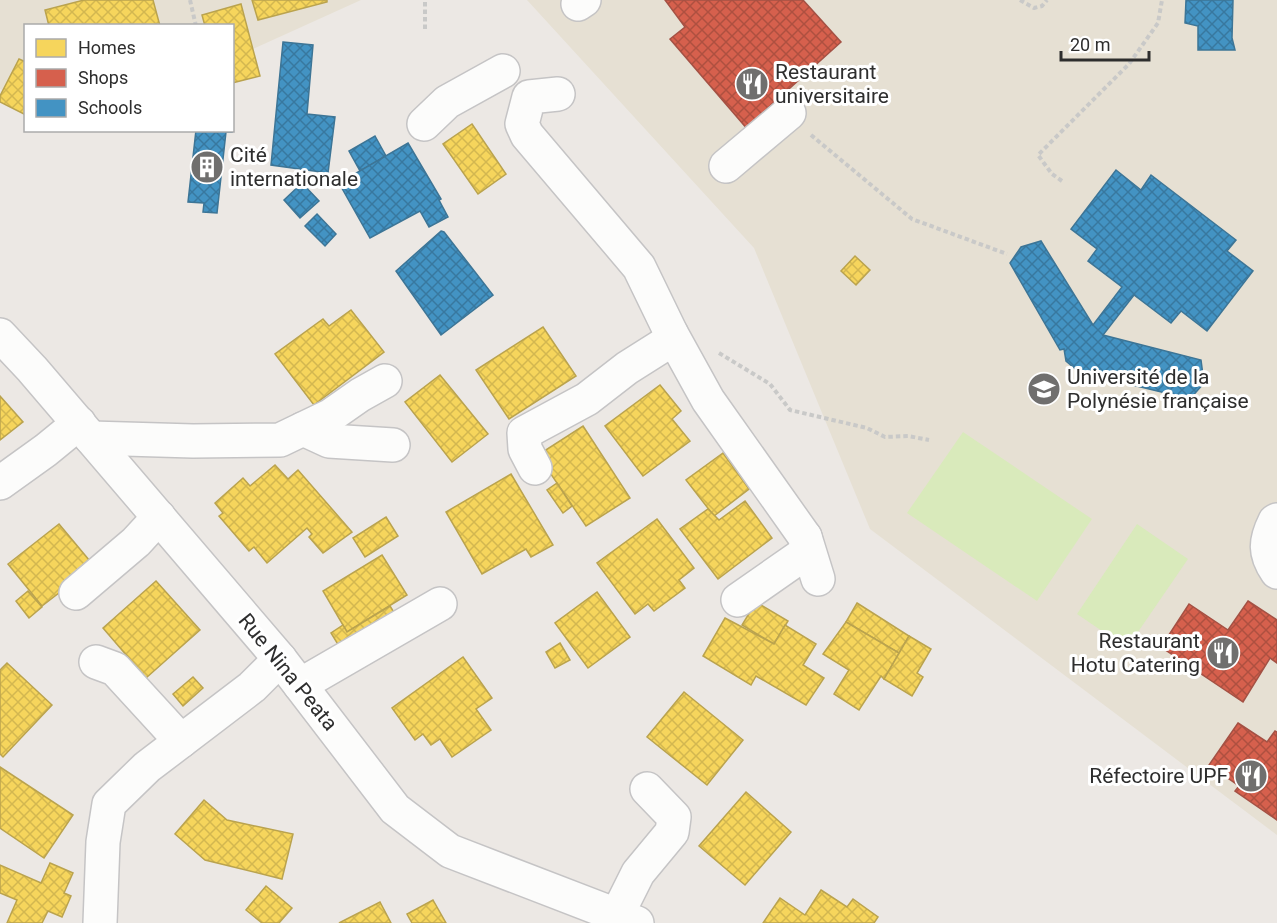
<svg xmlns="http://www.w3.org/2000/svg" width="1277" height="923" viewBox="0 0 1277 923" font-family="Roboto,sans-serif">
<defs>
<pattern id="homes-cross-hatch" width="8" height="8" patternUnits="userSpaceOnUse" patternTransform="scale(1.5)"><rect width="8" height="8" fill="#f6d55c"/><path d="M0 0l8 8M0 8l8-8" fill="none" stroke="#d3b750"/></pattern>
<pattern id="shops-cross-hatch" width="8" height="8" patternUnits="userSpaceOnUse" patternTransform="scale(1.5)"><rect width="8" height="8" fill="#d6604d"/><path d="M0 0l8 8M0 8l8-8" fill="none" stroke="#ae5040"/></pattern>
<pattern id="schools-cross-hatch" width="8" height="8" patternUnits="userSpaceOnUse" patternTransform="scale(1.5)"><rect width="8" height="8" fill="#4393c3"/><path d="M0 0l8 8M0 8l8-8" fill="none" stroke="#38789f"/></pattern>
</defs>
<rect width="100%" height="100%" fill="#ece8e4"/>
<g fill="#e6e0d3">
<path d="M0,0H361L233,58L232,26H26L25,98L0,89Z"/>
<path d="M527,0H1277V835L870,529L754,248Z"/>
</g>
<g fill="#d9eabb">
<path d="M963,432L1092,519L1037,601L907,513Z"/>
<path d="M1137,524L1188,559L1127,648L1077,614Z"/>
</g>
<g fill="url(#homes-cross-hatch)" stroke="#baa34e" stroke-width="1.5">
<path d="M84,0H153L160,26H49L45,10Z"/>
<path d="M252,0H327V2L258,20Z"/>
<path d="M241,4L260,76L232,83V26H205L202,15Z"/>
<path d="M19,59L26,62V115L0,102V96Z"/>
<path d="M472,124L506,174L478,194L443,144Z"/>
<path d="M855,256L870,270L856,285L841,271Z"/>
<path d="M351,310L384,352L314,405L275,354L323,319L329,326Z"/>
<path d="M543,327L576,376L509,419L476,370Z"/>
<path d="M440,375L488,434L452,462L405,402Z"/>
<path d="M660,385L681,411L672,419L690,441L643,476L605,426Z"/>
<path d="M0,396L23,422L0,440Z"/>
<path d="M583,426L630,498L586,526L538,455Z"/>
<path d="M723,453L749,489L714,516L686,480Z"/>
<path d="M275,465L288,479L298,470L352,532L323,553L309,537L312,534L307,528L267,563L254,547L249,551L219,516L223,513L215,503L243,478L250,486Z"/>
<path d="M511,474L553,545L531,557L526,549L482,574L446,512Z"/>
<path d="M557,483L572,506L563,513L547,490Z"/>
<path d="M745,501L772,538L718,579L680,529L708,509L719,520Z"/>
<path d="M386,517L398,536L365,557L353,538Z"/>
<path d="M657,519L694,568L679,580L685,588L654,611L648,604L635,614L597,563Z"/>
<path d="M59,524L94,566L42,606L8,564Z"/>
<path d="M382,555L407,595L347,632L323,591Z"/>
<path d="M156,581L200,630L146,678L103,628Z"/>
<path d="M28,591L42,607L29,618L16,601Z"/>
<path d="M597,592L630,637L588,668L555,623Z"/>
<path d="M756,602L788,621L774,644L742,625Z"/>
<path d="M857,603L909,636L899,653L846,622Z"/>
<path d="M390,606L398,619L342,651L331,633L343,625L347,632Z"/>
<path d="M725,618L774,644L785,625L816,644L803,665L824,678L806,705L756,676L751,685L703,656Z"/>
<path d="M846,622L899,653L884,679L881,676L859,710L834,694L849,670L823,654Z"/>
<path d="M909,636L931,649L917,673L923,677L912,696L884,679Z"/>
<path d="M560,643L570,660L555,668L546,652Z"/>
<path d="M463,657L492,698L476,709L491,730L452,757L440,739L431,745L423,734L415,740L392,708Z"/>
<path d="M7,663L52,705L3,757L0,754V670Z"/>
<path d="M193,677L203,688L183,706L173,694Z"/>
<path d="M684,692L743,740L707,785L647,737Z"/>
<path d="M0,767L73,815L44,858L0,828Z"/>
<path d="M746,792L791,832L745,885L699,846Z"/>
<path d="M204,800L227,820L293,834L282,879L205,860L175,834Z"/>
<path d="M50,863L73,873L64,893L71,896L62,917L48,911L42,923H7L17,900L0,893V865L41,883Z"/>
<path d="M266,886L292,908L279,923H262L246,910Z"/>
<path d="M821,890L847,907L853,899L878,917L874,923H763L780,898L805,915Z"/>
<path d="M433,900L446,923H412L407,914Z"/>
<path d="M380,902L391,923H339Z"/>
</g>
<g fill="url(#shops-cross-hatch)" stroke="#a45144" stroke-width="1.5">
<path d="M665,0H803L841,42L748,126L749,131L670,39L685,27Z"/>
<path d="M1248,601L1277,620V663L1270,658L1243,702L1161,647L1189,604L1228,630Z"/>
<path d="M1238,723L1267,742L1275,731L1277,732V820L1235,791L1239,786L1209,765Z"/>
</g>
<g fill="url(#schools-cross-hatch)" stroke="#3d7596" stroke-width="1.5">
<path d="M1186,0H1233L1232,38L1235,50H1198V26L1185,23Z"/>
<path d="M283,42L313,45L307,114L335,117L328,173L271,165Z"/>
<path d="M196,130H232V132H226L217,213L203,212L204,203L188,202Z"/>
<path d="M375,136L386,156L360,171L349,151Z"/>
<path d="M408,143L441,199L439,200L448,217L429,227L420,211L370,238L339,183Z"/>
<path d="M1116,170L1141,190L1151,175L1236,240L1227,251L1253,271L1207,331L1181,311L1171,323L1134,295L1103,335L1201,360L1204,383L1190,399L1079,372L1066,361L1064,349L1060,350L1010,263L1021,247L1041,241L1093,325L1122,287L1088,261L1097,249L1071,229Z"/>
<path d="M302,183L319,201L300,218L284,200Z"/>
<path d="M317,214L336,234L325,246L305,226Z"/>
<path d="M441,231L444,232L493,295L441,335L396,271Z"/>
</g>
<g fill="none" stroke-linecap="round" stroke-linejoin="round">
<g stroke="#c5c4c5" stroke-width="36">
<g id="minor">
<path d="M578,4L584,0"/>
<path d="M558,94L529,97L522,124L527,135L639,267L671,333L708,400L805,537L818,579"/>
<path d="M424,124L447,102L503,71"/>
<path d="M726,166L789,113"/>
<path d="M0,335L32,369L280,659L395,809L450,851L637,923"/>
<path d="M303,429L329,441L393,445"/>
<path d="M91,438L193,441L280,440L330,416L360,395L385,381"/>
<path d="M535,468L525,449L524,433L587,399L627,368L665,344L671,333"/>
<path d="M0,483L46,450L79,423"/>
<path d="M1277,520L1275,521C1265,541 1264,553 1277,572"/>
<path d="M76,593L136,542L159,517"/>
<path d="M738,600L801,556L807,548L805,537"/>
<path d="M96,662L115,669L181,741"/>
<path d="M300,685L440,604"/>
<path d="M617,915L638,873L672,832L674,817L647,789"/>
<path d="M100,923L103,842L109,804L147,767L252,687L280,659"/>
</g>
</g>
<g stroke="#c9c9c8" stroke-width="4" stroke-dasharray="4.5 3" stroke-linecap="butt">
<path d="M190,0L196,26"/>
<path d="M1020,0L1034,8L1042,6L1047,0"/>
<path d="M425,29V0"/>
<path d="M811,135L912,219L1007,254"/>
<path d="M1062,181L1052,174L1038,155L1129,64L1158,23L1162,0"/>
<path d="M719,353L770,384L790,410L867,428L885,437L908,436L929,440"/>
</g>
<use href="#minor" stroke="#fcfcfb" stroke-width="33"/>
</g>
<defs>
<g id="restaurant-disc" transform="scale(1.725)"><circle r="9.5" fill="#706f6e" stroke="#fff"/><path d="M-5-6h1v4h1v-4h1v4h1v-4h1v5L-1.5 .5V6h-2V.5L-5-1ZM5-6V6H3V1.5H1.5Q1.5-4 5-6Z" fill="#fff"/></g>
<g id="building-disc" transform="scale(1.725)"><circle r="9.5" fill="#706f6e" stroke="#fff"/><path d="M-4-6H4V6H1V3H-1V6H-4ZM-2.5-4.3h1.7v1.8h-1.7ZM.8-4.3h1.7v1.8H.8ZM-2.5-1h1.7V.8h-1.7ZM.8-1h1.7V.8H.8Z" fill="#fff"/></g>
<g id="university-disc" transform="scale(1.725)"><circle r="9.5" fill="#706f6e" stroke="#fff"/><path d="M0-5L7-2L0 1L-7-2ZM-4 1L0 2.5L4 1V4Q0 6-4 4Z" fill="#fff"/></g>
</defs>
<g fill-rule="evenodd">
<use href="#restaurant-disc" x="752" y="84"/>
<use href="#building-disc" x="207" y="167"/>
<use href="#university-disc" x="1044" y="389"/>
<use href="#restaurant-disc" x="1223" y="653"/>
<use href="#restaurant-disc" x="1251" y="776"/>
</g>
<g text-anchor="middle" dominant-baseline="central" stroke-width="6" stroke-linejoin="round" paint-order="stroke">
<g font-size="21" fill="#2e2e2e" stroke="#fff" text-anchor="start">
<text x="775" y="72">Restaurant<tspan x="775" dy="24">universitaire</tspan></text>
<text x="230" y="155">Cité<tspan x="230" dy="24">internationale</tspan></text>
<text x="1067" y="377">Université de la<tspan x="1067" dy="24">Polynésie française</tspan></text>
<text x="1200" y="641" text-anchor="end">Restaurant<tspan x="1200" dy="24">Hotu Catering</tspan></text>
<text x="1228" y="776" text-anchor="end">Réfectoire UPF</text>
</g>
<g font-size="21" fill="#2e2e2e" stroke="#fff">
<text transform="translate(288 672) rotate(51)">Rue Nina Peata</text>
</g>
</g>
<rect x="24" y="24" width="210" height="108" fill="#ffffff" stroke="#ababab" stroke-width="1.5"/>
<rect x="36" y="39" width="30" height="18" fill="#f6d55c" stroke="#ababab" stroke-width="1.5"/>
<text x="78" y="54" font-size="18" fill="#2e2e2e">Homes</text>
<rect x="36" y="69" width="30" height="18" fill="#d6604d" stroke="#ababab" stroke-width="1.5"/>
<text x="78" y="84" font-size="18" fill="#2e2e2e">Shops</text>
<rect x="36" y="99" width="30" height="18" fill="#4393c3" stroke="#ababab" stroke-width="1.5"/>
<text x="78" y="114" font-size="18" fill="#2e2e2e">Schools</text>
<path d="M1061 51v9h88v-9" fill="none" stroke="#2e2e2e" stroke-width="3"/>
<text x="1070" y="51" font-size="18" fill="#2e2e2e" stroke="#ffffff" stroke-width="4.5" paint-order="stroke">20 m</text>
</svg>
